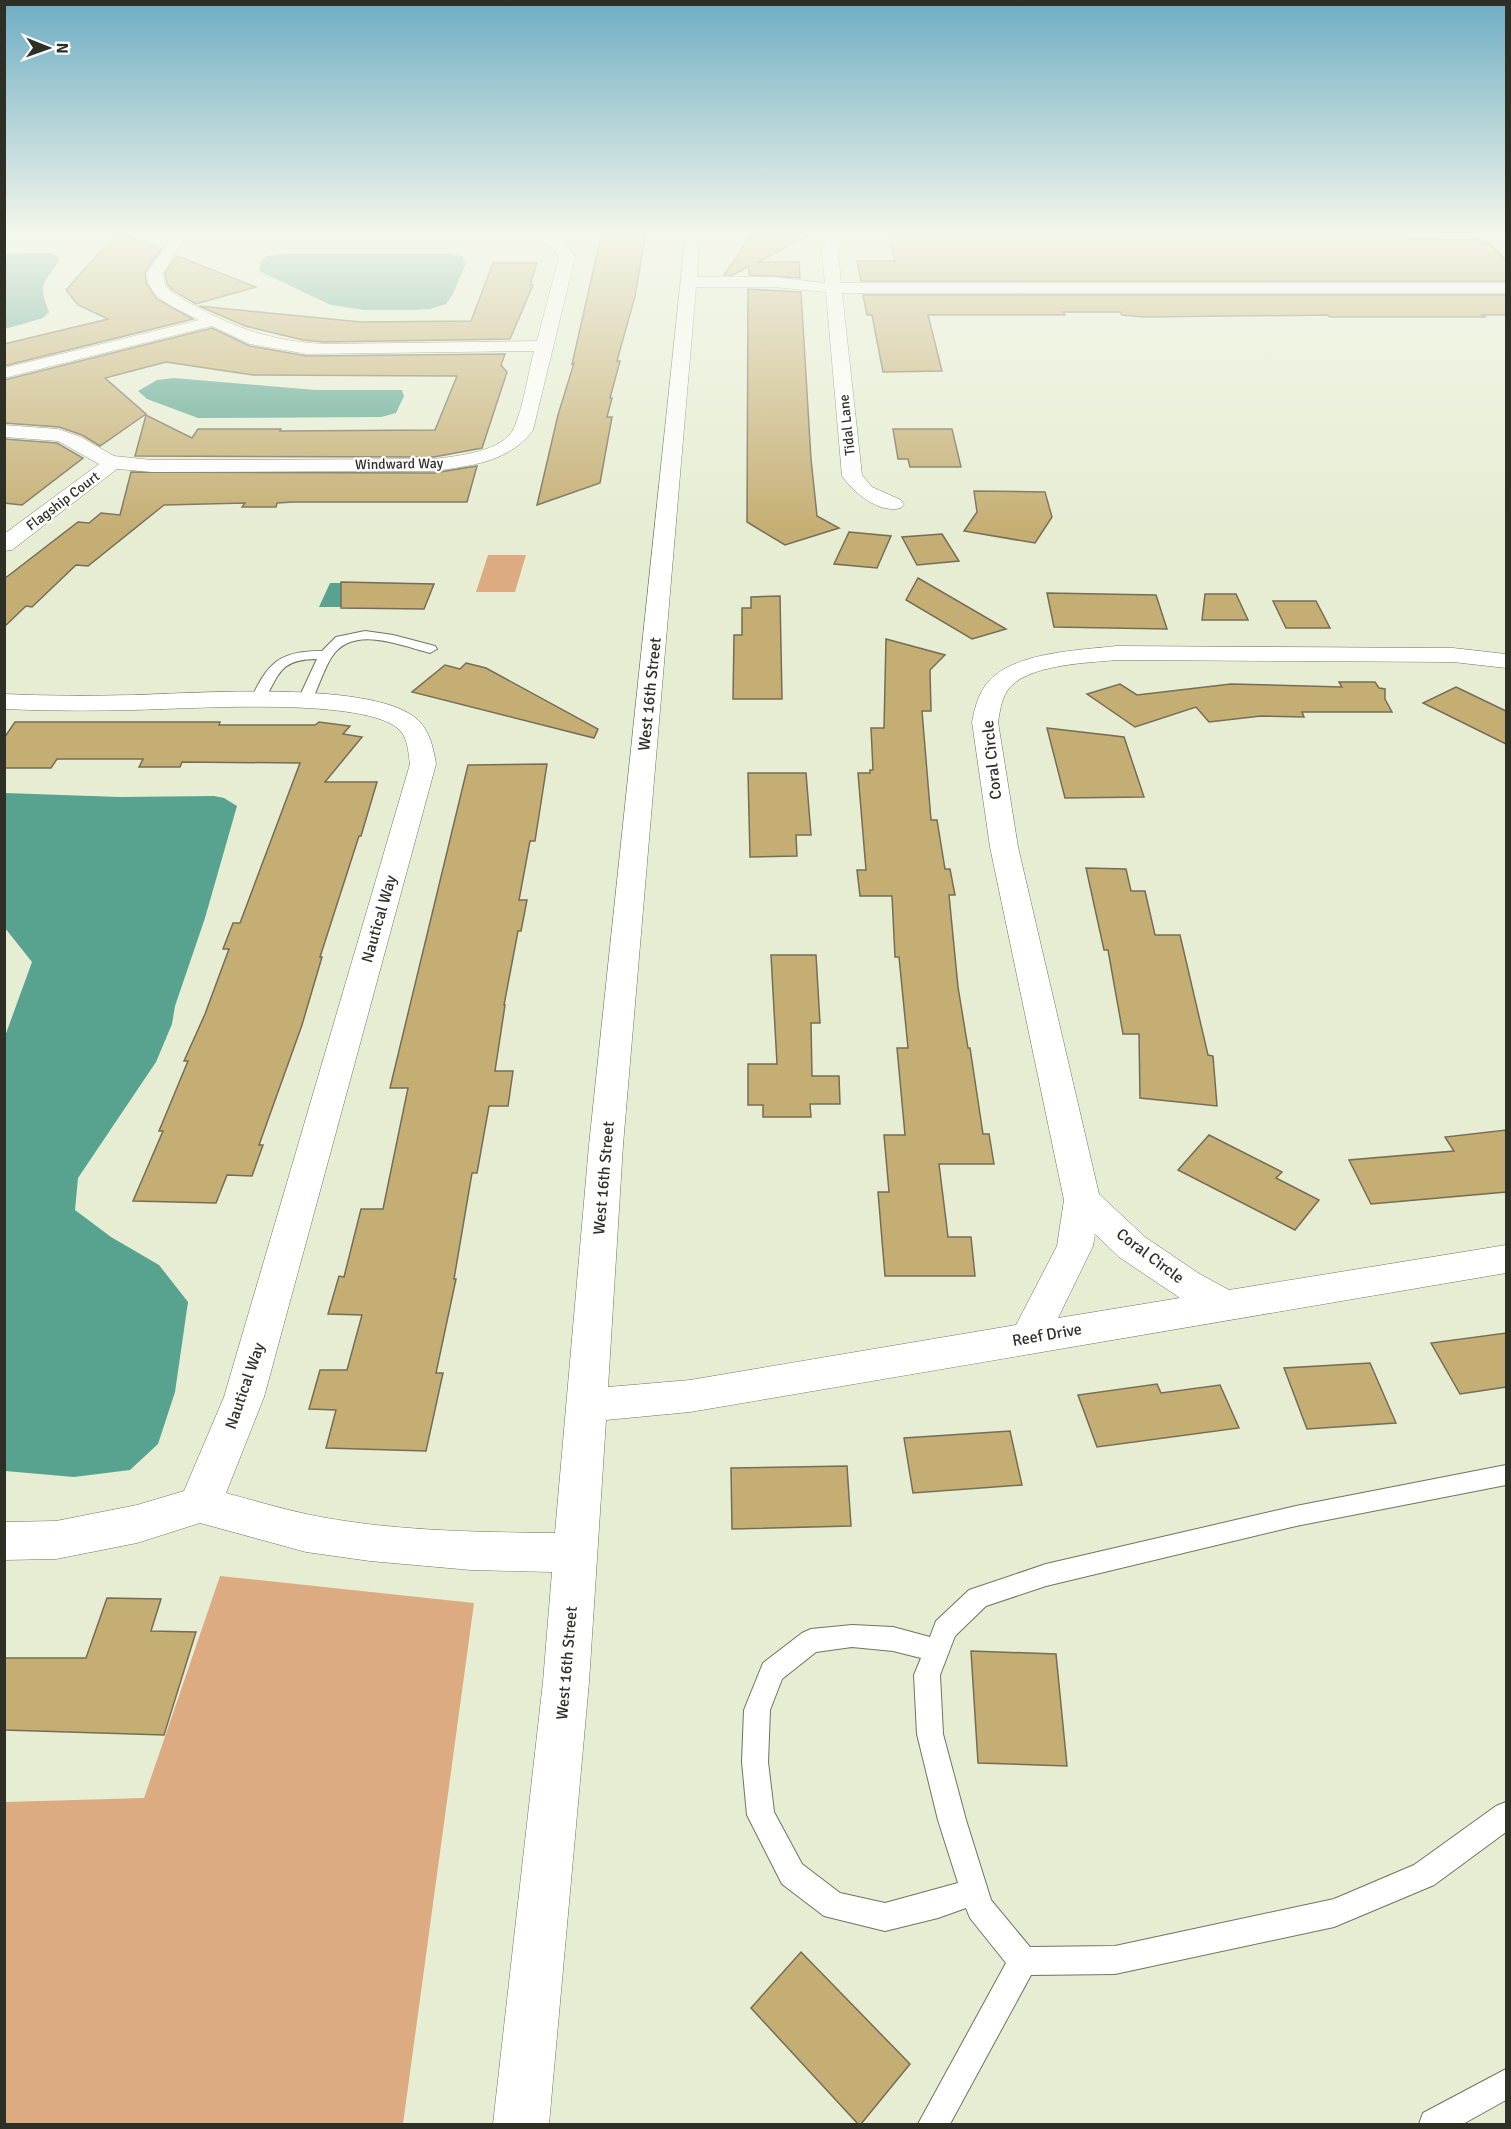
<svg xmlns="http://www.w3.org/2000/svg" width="1511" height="2129" viewBox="0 0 1511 2129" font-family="Signika,sans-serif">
<rect width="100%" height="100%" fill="#e7edd3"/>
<g fill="#ddab81">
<path d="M488,555H526L515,592H476Z"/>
<path d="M220,1576L474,1603L403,2124H5V1802L144,1798Z"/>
</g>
<g fill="#57a38f">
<path d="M49,253L58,256L59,260C45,284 37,282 49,312L43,318L5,329V254Z"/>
<path d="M282,254H449L462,256L466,263L453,294L446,304L430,309L415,310H364L331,305L259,271L261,261L267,256Z"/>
<path d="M174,378L315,390H402L404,396L396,413L381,417L198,418L147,399L138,391L157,380Z"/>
<path d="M330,583H356L346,607H319Z"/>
<path d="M5,793L119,797L214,796L224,798L237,806L205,918L175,1006L172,1024L156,1062L78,1178L75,1210L111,1237L159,1265L188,1302L175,1392L158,1444L130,1470L74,1477L5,1471L4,1039L32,962L5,928Z"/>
</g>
<g fill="#c5ae73" stroke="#766d57" stroke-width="1.5">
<path d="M118,232L161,249L145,272L146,283L157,299L193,319L4,366V344L108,319L78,305L66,290Z"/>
<path d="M602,232H646L635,296L617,361H620L610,398H612L607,417H612L600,483L537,505L558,415L574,363L572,364Z"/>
<path d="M754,232H814L758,262H799L800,278L749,275V266L733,275H724Z"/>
<path d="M890,237H1408L1411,239L1479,240L1483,243H1489L1506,260V281H861L857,261H895Z"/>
<path d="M177,256L256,287L196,304L172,290L167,284L165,273Z"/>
<path d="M493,263H537L530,285H533L510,339L324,342L303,340L245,326L199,306L361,322L471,321Z"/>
<path d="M748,289L801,292L811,459L817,516L839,528L785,545L747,522Z"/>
<path d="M863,295H1506V315H1482L1485,317H1330L1328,315L1143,317L1122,315L1120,312H1063L1065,315H928L942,371L883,372L872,315H867Z"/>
<path d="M212,328L250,346L307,356L505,354L501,365L507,372L482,448L434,457L135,456L146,415L192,438L198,429H281L280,431L435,430L457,376L253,375L166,362L105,378L146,414L100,446L82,435L59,427L4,423V380Z"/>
<path d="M893,429H952L961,467H910L908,459H898Z"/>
<path d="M4,439L57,443L83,458L22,505L4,503Z"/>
<path d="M477,466L467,502H294L277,503L276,507H242L245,503L164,505L88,566L76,565L32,607L26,606L4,627V579L78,522L89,523L101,513L120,515L131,472L434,473Z"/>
<path d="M974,491L1045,492L1052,517L1035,543L964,531L977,512Z"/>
<path d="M849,532L891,536L877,568L834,564Z"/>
<path d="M942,534L959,561L917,565L902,537Z"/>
<path d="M918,578L1006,629L972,639L906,600Z"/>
<path d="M341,582L434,584L424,609L341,608Z"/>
<path d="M1047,593L1156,595L1167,629L1054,627Z"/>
<path d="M1205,594H1236L1248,620H1202Z"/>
<path d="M780,596L782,699H733L734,635H742V608H751V597Z"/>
<path d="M1273,601H1316L1330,628H1286Z"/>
<path d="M886,639L945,655L930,670L931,711H922L931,820H937L945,869H950L955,895H949L958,987L968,1048H970L983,1134H989L994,1164H939L948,1237H971L975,1276H885L878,1192H889L884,1135H905L897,1048H908L899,957H895L892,896H860L857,870H866L858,773H870V770H873L871,728H884Z"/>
<path d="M466,663L486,668L598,729L594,738L412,692L445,665L460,669Z"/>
<path d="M1339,682H1375L1379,688L1385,689V699L1392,712H1302L1304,717L1261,716L1209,722L1196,707L1135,727L1087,694L1120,684L1137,695L1231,684L1342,687Z"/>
<path d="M1456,687L1506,711V744L1423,703Z"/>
<path d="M15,722H220L219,725H315L319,722L350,726L343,734L362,737L325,782H377L361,836H359L320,957H322L302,1025L259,1145H263L252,1176L227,1175L216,1203L133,1201L163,1131H159L188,1061H184L205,1014L229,949H223L233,923H240L300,763L182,762L180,767H139L143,759H57L51,768H4V738Z"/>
<path d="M1047,728L1124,737L1144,797L1065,798Z"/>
<path d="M547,764L535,841H530L519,900H527L521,931H518L504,1005H505L495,1071H513L508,1106H489L477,1173H472L454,1279H456L436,1373H443L426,1451L326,1448L336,1410L309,1409L320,1370H347L362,1315L328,1314L339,1276L344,1277L361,1209H383L408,1088H390L468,765Z"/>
<path d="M748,773H806L811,835H796L797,856L750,857Z"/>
<path d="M1086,868L1126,869L1131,891H1145L1155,935H1180L1208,1055L1213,1056L1217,1106L1140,1098L1139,1034H1123L1108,950H1104Z"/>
<path d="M771,955H816L820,1023H811L812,1076H839L840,1104H810L811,1117H763V1105H748V1064H777Z"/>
<path d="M1506,1130V1192L1371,1204L1349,1160L1454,1151L1445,1137Z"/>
<path d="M1209,1135L1282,1172L1276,1178L1319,1200L1295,1230L1178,1170Z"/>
<path d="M1506,1333V1387L1460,1394L1431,1343Z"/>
<path d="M1370,1363L1396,1423L1307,1429L1284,1368Z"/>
<path d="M1157,1384L1161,1393L1220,1385L1239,1428L1097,1447L1078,1395Z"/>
<path d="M1010,1431L1022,1485L913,1493L904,1438Z"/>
<path d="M847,1466L851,1526L732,1529L731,1468Z"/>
<path d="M107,1598L161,1599L151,1631L196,1632L164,1735L4,1730V1658H86Z"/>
<path d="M971,1651L1056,1654L1067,1766L978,1763Z"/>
<path d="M801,1952L910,2064L861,2124H858L751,2008Z"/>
</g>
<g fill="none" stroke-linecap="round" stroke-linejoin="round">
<g stroke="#6f755e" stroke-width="2">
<g id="lane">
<path d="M365,631L393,635L435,646L437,649L430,653C399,645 352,624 331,658C322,673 318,690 309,705L304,706L297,702L317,659C278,659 279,676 262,704L257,705L250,701C268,663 278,651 322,651L336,637Z"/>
<path d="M1506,1465V1485L1296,1526L1046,1586L986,1606L955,1636L940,1675L943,1734L966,1820L991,1900L1030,1947L1115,1946L1334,1899L1414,1865L1496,1806L1506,1802V1832L1434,1885L1334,1927L1115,1974L1031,1975L950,2124H918L1006,1963L970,1918L966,1908L938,1918L885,1931L824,1916L782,1884L747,1815L742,1762L744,1710L763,1663L802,1633L811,1629L852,1625L893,1627L930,1637L936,1621L969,1590L1046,1564L1296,1506ZM852,1647L893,1651L921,1658L914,1675L917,1734L938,1820L958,1883L885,1903L840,1893L802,1864L774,1812L768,1762L770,1710L782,1679L816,1652Z"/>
<path d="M1506,2069V2100L1463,2124H1419L1423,2113Z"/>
</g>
</g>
<g stroke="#6f755e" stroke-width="1">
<g id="street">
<path d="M175,232H189L163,273L165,285L171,292C222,323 264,341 324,344L537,341L559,257L552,247L525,232C547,232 564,235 575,257L533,430C510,462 470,466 434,471L152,472L117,469L12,550L4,551V534L99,464L58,441L4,437V425L58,429L81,437L114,456L152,460L434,459C457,456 503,452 514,428C523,408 528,374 534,351L307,354L250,344L212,326L4,378V368L199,320C180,309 147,300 147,273Z"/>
<path d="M686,232H700L697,277H773L825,283L822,252L828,238L843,232H864L862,235L840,244L838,252L841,283H1506V293H842L862,475L872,487L901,500L904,504L901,508C879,514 854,493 842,476L826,292L773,287H696L623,1145L608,1387L690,1380L1016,1325L1057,1246L1064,1200L990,847L972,722C975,707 979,691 990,680C1016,652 1081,650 1117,646L1453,648L1506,654V668L1453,662L1117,660C1088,663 1025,664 1007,691C1001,701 1000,711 998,722L1018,847L1099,1194L1145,1237L1198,1273L1229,1290L1506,1245V1273L690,1412L606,1420L589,1682L549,2124H493L543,1682L552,1572L471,1570L370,1561L306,1552L200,1523L137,1543L56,1559L4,1560V1522L56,1521L137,1505L184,1491L224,1397L410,764C408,751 408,735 396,727C355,697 188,709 133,710C90,711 47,711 4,709V694C47,696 90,696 133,695C196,693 364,681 413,716C429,727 433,746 436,764L264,1397L226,1493C252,1500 279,1508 306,1514C387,1531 473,1532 555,1533L589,1145ZM1095,1234L1119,1257L1180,1298L1058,1318L1093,1246Z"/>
<path d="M1475,232L1506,234V242L1477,235Z"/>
</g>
</g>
<use href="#lane" fill="#fff" fill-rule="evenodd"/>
<use href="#street" fill="#fff" fill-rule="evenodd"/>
</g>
<linearGradient id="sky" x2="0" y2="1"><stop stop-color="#6eadc4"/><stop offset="0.44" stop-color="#f4f7eb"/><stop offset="1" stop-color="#f4f7eb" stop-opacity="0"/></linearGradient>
<rect width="1511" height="530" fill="url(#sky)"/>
<g text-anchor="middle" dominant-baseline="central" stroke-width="4.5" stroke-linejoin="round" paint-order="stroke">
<g font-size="14" fill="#2e3026" stroke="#fff">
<text transform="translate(847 425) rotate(-96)">Tidal Lane</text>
<text transform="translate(399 464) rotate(-1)">Windward Way</text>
<text transform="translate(63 501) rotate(-37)">Flagship Court</text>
</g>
<g font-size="16" fill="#2e3026" stroke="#fff">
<text transform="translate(650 694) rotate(-84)">West 16th Street</text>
<text transform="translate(992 760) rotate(-96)">Coral Circle</text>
<text transform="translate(379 919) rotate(-74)">Nautical Way</text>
<text transform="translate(604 1178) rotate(-85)">West 16th Street</text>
<text transform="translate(1150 1256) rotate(37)">Coral Circle</text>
<text transform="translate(1047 1335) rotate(-10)">Reef Drive</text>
<text transform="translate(245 1386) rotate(-71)">Nautical Way</text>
<text transform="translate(567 1663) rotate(-85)">West 16th Street</text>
</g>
</g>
<rect width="1511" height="2129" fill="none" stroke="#2e3026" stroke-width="12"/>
<g transform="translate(48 48) rotate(91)" stroke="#ffffff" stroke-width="4.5" paint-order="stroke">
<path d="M0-4.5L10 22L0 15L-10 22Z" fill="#2e3026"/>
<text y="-9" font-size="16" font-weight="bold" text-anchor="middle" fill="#2e3026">N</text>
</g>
</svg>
